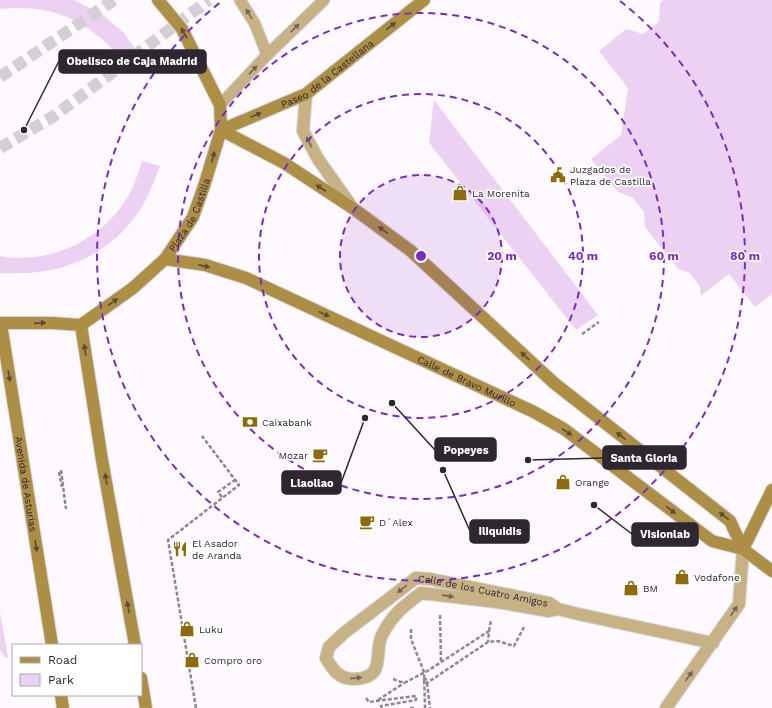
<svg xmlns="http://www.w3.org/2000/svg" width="772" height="708" viewBox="0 0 772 708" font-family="'Work Sans',sans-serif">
<rect width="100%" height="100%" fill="#fef9ff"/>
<g fill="#ecd1f2">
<path d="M0,0H74L103,15L124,33L143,60L129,70C96,24 57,3 0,9Z"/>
<path d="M663,0H772V294L755,307L729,274L701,296L700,287L690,273L678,269L645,227L644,212L633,198L617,191L591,159L621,135L628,88L599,51L626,29L643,34L659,22L660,3Z"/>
<path d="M434,100L598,315L576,330L429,143Z"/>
<path d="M142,161L160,166C154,181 149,196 140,210C113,251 69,273 21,273C14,273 7,274 0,273V256C49,265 102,240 127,198C134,186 138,174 142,161Z"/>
<path d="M0,612L8,657L5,658L0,650Z"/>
</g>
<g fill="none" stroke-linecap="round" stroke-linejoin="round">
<g stroke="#d4cfd6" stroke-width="12" stroke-dasharray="12 6" stroke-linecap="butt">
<path d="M0,77L114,0"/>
<path d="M0,148L54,116L209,0"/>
</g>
<g stroke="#d9d3da" stroke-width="13">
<g id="lane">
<path d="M240,0L255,24L267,55"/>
<path d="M220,105L267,55L324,0"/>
</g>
</g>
<g stroke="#d9d3da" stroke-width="14">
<g id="street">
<path d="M306,94L303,131L318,159L352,207"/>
<path id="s1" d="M558,609L549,611L497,602L421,593C404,606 394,613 383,633C372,650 389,678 354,679C339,679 333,670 326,658L329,647L344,633L416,578L430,579L549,603L558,609L578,614L713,643"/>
<path d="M666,708L739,604L743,549"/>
</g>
</g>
<g stroke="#d9d3da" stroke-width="14">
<g id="secondary">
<path d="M221,130L284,163L354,209L411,251L554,383L730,521L743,549"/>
<path id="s2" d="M221,130L306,94L424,0"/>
<path id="s3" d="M165,259L205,265L246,278L534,412L564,429L712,541L743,549L772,571"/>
<path id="s4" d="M0,323H52L81,325L133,288L165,259L193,217L205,183L221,130L220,105L182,29L158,0"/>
<path id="s5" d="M1,324L52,645"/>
<path d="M81,325L102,460L135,645"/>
<path d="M743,549L772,490"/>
<path d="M141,678L146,708"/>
<path d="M61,695L63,708"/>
</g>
</g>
<g stroke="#8e878f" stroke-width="2.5" stroke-dasharray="4 2" stroke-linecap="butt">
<path d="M582,334L599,322"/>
<path d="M61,470L66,509"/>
<path d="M59,472L62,487"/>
<path d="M222,497L218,492L235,480"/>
<path d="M440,615L441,662"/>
<path d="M411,629V639L424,672L425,708"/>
<path d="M489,631L491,620"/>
<path d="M393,679L404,683L429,670L489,631L488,642"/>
<path d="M423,680L427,679V683L488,642L498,641L514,646L524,627"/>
<path d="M427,683L430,708"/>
<path d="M366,698L369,702L416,696V700L381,706L382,708"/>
<path d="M378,700L404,683"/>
<path d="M196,708L168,540L239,485L202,436"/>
<path d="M410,708H416"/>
</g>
<use href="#lane" stroke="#c6b284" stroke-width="11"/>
<use href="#street" stroke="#c6b284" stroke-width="12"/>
<use href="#secondary" stroke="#ac8e45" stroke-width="12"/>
</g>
<defs><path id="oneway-solid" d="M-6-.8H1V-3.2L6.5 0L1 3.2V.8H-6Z"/></defs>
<g fill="#726556">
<use href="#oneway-solid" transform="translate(249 14) rotate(-121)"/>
<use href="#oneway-solid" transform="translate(295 28) rotate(-45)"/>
<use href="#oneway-solid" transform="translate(253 70) rotate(-47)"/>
<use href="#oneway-solid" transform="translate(309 142) rotate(-117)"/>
<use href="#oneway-solid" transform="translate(402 589) rotate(142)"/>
<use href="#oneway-solid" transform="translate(448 596) rotate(8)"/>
<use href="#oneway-solid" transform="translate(734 611) rotate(-56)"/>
<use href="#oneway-solid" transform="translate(689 676) rotate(-54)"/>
<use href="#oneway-solid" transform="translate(356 678) rotate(-6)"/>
</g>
<g fill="#5a4a37">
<use href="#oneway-solid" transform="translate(391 26) rotate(-38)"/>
<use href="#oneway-solid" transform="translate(184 33) rotate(-119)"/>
<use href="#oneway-solid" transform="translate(256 115) rotate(-23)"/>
<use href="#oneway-solid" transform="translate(213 157) rotate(-74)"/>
<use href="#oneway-solid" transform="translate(321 188) rotate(-147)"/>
<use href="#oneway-solid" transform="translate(383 230) rotate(-144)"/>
<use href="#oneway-solid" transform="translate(204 266) rotate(13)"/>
<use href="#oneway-solid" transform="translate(113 302) rotate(-35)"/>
<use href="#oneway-solid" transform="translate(324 314) rotate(25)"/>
<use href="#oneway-solid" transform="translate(40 323) rotate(-4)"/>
<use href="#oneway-solid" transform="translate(85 350) rotate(-98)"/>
<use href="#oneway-solid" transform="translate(525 356) rotate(-137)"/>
<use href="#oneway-solid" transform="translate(9 376) rotate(81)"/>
<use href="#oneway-solid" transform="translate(567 432) rotate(35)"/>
<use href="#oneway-solid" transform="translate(621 436) rotate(-142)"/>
<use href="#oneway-solid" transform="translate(106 479) rotate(-100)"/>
<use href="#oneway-solid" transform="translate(671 510) rotate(37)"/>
<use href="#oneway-solid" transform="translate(724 516) rotate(-142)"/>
<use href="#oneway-solid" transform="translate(36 546) rotate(81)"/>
<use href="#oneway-solid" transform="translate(128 607) rotate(-100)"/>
</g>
<circle cx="421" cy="256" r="81" fill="#7b2cbf" fill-opacity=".12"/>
<g fill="none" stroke="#7b2cbf" stroke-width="2" stroke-dasharray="7 5">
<circle cx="421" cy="256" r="81"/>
<circle cx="421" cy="256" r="162"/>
<circle cx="421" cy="256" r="243"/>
<path d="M620 1A324 324 0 1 1 222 1"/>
</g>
<defs>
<g id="civic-bare" transform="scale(1.2)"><path d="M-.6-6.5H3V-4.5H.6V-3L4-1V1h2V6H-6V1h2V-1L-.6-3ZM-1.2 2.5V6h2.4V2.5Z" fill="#8b6b0c" stroke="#fff" stroke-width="2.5" paint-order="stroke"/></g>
<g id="shop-bare" transform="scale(1.2)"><path d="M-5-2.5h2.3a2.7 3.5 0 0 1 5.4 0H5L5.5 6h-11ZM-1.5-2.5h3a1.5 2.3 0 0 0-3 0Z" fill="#8b6b0c" stroke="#fff" stroke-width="2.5" paint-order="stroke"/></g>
<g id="bank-bare" transform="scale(1.2)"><path d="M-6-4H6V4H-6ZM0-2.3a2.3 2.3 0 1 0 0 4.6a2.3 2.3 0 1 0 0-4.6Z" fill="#8b6b0c" stroke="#fff" stroke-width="2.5" paint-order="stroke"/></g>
<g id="cafe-bare" transform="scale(1.2)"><path d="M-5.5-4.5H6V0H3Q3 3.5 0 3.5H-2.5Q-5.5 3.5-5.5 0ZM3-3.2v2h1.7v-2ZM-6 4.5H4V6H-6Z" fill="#8b6b0c" stroke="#fff" stroke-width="2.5" paint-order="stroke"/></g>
<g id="restaurant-bare" transform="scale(1.2)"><path d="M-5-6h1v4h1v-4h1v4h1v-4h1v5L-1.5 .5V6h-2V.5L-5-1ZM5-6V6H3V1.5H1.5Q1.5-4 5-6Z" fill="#8b6b0c" stroke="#fff" stroke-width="2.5" paint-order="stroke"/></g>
</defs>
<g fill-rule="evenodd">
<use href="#civic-bare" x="558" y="175"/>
<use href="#shop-bare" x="460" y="193"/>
<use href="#bank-bare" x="250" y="422"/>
<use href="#cafe-bare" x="320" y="455"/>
<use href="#shop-bare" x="563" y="482"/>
<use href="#cafe-bare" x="367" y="522"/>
<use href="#restaurant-bare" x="180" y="549"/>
<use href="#shop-bare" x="682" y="577"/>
<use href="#shop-bare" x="631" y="588"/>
<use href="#shop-bare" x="187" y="629"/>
<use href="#shop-bare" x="192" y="660"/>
</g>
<g text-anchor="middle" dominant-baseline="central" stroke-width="3.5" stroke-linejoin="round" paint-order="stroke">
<g font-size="10" fill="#2e2630" stroke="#fff">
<text stroke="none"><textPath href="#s2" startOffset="121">Paseo de la Castellana</textPath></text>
<text stroke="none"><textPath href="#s4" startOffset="239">Plaza de Castilla</textPath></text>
<text stroke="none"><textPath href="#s3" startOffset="327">Calle de Bravo Murillo</textPath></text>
<text stroke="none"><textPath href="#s5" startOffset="162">Avenida de Asturias</textPath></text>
<text stroke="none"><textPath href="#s1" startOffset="484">Calle de los Cuatro Amigos</textPath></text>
</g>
<g font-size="10" fill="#2e2630" stroke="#fff" text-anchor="start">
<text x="570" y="169">Juzgados de<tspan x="570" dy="12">Plaza de Castilla</tspan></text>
<text x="472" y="193">La Morenita</text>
<text x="262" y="422">Caixabank</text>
<text x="308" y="455" text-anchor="end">Mozar</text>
<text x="575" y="482">Orange</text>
<text x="379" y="522">D´Alex</text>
<text x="192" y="543">El Asador<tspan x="192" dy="12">de Aranda</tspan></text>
<text x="694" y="577">Vodafone</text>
<text x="643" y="588">BM</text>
<text x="199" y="629">Luku</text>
<text x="204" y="660">Compro oro</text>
</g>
</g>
<circle cx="421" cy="256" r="6" fill="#7b2cbf" stroke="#fff" stroke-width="2"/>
<g font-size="12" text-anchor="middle" font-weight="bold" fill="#7b2cbf" stroke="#fff" stroke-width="3.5" stroke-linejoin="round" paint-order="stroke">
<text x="502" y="260">20 m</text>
<text x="583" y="260">40 m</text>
<text x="664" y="260">60 m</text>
<text x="745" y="260">80 m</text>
</g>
<path fill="none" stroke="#2e2630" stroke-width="1.5" d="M24 130L59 61M392 403L435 450M528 460L603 458M365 418L341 483M443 470L470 531M594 505L632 534"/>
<g fill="#2e2630" stroke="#fff" stroke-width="1.5">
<circle cx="24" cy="130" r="4"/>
<circle cx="392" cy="403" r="4"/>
<circle cx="528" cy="460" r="4"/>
<circle cx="365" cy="418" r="4"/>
<circle cx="443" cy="470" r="4"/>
<circle cx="594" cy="505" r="4"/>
</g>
<g fill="#2e2630" stroke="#2e2630" stroke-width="1.5">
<rect x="59" y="50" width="147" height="23" rx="4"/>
<rect x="435" y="438" width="61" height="23" rx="4"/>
<rect x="603" y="446" width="83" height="23" rx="4"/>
<rect x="282" y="471" width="59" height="23" rx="4"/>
<rect x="470" y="520" width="59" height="23" rx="4"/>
<rect x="632" y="523" width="66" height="23" rx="4"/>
</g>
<g font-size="11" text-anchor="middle" font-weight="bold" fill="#fff">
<text x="132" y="65">Obelisco de Caja Madrid</text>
<text x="466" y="454">Popeyes</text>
<text x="644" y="462">Santa Gloria</text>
<text x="312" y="487">Llaollao</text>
<text x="500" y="535">Iliquidis</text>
<text x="665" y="538">Visionlab</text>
</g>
<rect x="12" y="644" width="130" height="52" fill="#ffffff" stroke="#aba8ac"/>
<rect x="20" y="657" width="20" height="6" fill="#ac8e45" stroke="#aba8ac"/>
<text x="48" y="664" font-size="12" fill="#2e2630">Road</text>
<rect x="20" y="674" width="20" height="12" fill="#ecd1f2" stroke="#aba8ac"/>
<text x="48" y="684" font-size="12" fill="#2e2630">Park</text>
</svg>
